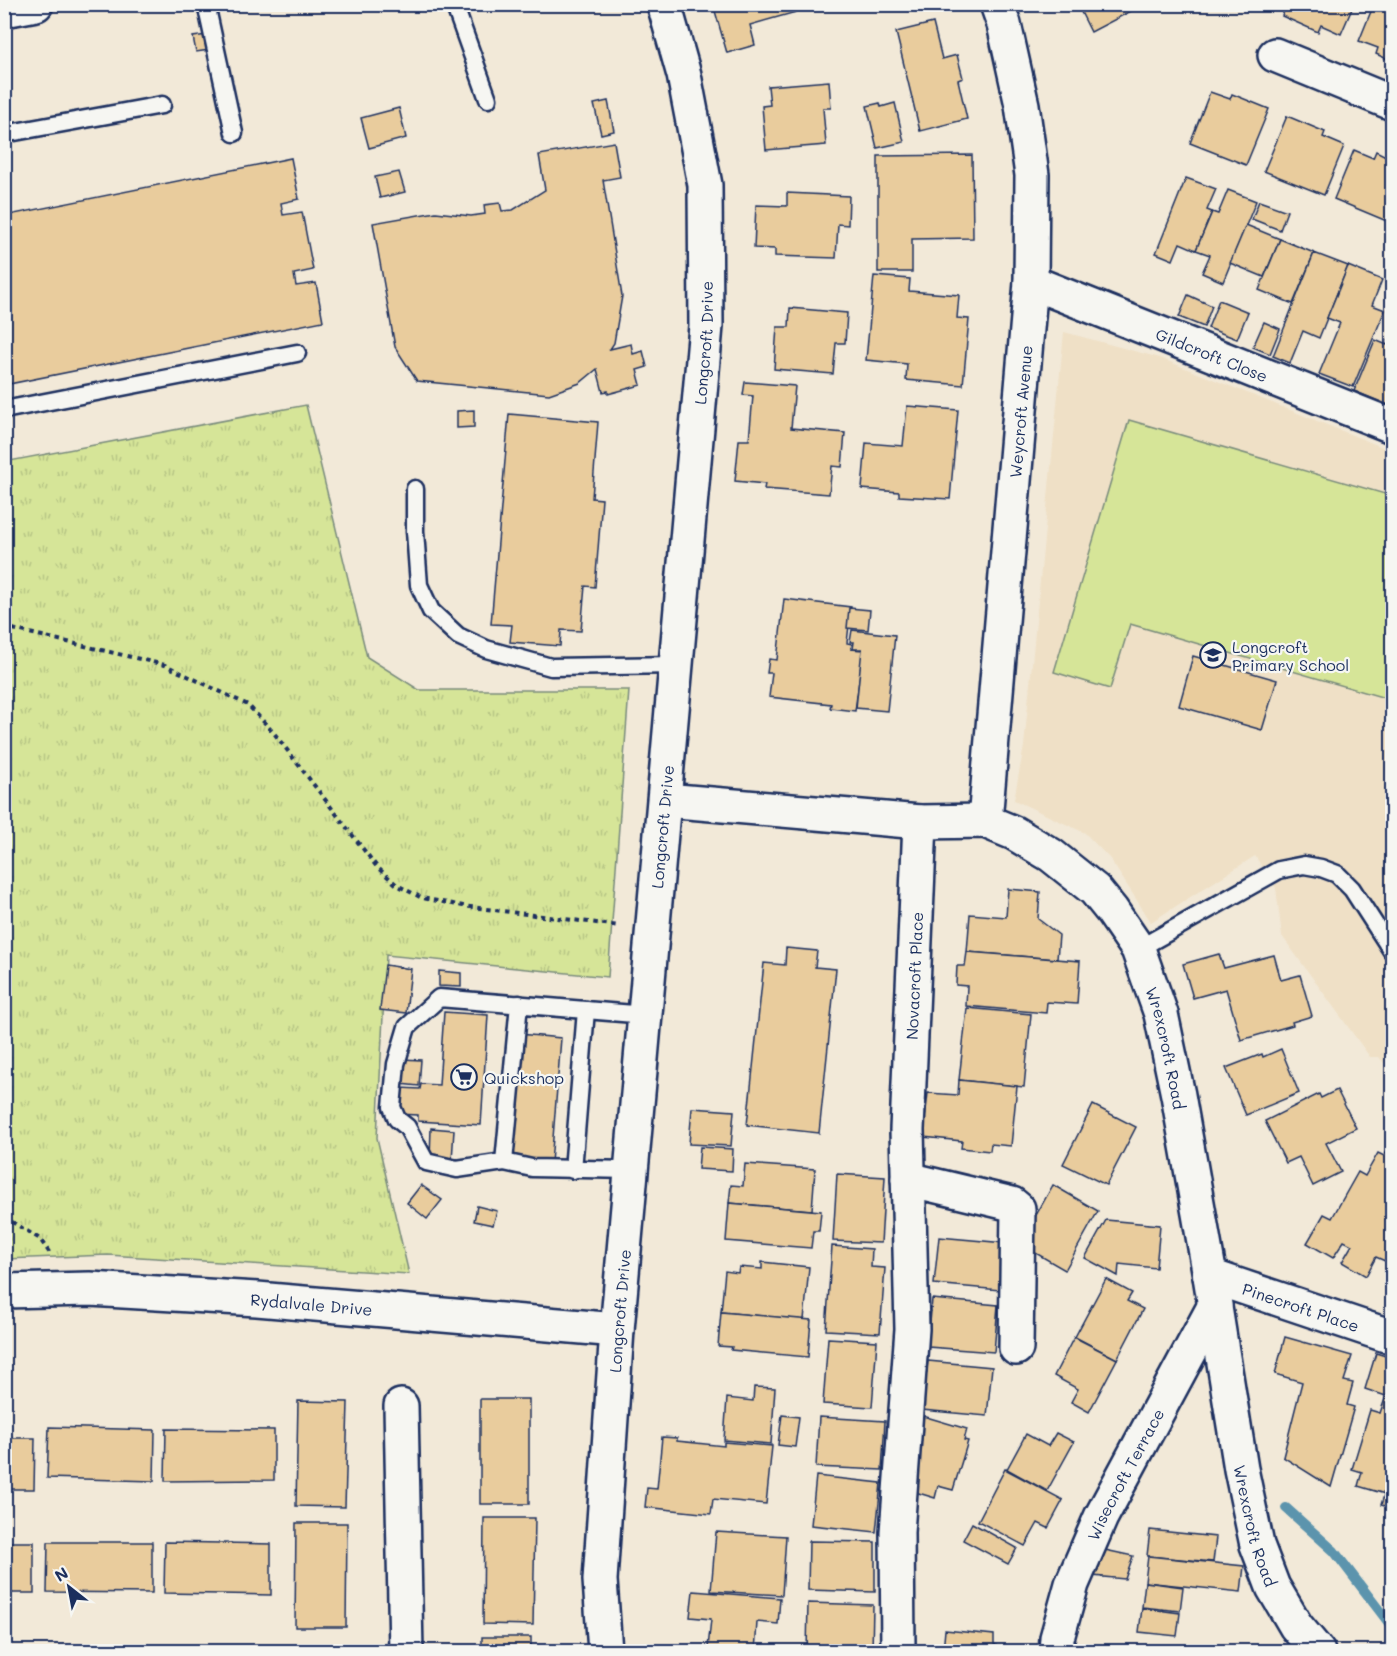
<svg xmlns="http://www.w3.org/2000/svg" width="1397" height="1656" viewBox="0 0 1397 1656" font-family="Mali,sans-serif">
<defs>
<pattern id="grass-tufts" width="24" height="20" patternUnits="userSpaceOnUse" patternTransform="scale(1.5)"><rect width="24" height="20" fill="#d6e598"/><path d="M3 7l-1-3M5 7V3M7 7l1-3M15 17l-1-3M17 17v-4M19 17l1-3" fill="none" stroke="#b7c585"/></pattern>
</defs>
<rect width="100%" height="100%" fill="#f2e9d8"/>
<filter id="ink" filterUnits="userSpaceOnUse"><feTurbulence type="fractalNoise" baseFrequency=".0167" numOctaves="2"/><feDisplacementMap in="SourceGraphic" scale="12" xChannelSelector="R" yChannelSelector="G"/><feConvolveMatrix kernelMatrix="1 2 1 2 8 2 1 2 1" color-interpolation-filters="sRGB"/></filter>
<g filter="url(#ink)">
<path fill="#efe0c6" d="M1064,332L1160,358L1392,451V1073L1379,1057H1370L1282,936L1276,888L1255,856L1151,922L1110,859L1085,833L1014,800L1024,746Z"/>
<path fill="url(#grass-tufts)" stroke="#788a7b" stroke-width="1.5" d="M306,405L367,657L419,690H629L608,977L386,955L377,1138L409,1274L108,1255L5,1259L4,462Z"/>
<path fill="#d6e598" stroke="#788a7b" stroke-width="1.5" d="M1129,420L1392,496V700L1130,624L1110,689L1054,672Z"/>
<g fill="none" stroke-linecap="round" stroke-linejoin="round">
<path stroke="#5c94ad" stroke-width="10" d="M1286,1508L1334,1551L1392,1627"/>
</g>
<g fill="#e9cc9d" stroke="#1b2f5e" stroke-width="1.5">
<path d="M713,4H794L796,12L750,25L755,45L727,53Z"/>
<path d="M1077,4H1132L1135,9L1091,32Z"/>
<path d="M1287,4H1354L1341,34L1321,25L1318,32L1282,16Z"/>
<path d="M1374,4H1392V61L1376,54L1378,48L1359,41Z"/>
<path d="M933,23L942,59L957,55L963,78L958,80L967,119L920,131L896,32Z"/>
<path d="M207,35L209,50L196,52L193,37Z"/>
<path d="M829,81L831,108H823L826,145L766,150L762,106L770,105L768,86Z"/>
<path d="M1210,92L1230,99L1232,94L1269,109L1246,165L1190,143Z"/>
<path d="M608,101L614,131L601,134L594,104Z"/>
<path d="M880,103L881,107L895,103L904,142L877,148L867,106Z"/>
<path d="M399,108L406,138L369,148L361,118Z"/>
<path d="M1287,116L1325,132L1323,137L1344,146L1324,195L1264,171Z"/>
<path d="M614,142L620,177L603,180L622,296L614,343L610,349L631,344L633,354L643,351L647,367L637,370L641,385L608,394V391L603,392L597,369L580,383L549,394L417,381L395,347L373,223L436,212L471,216L485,214L484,205L500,203L502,211L513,210L545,190L539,155Z"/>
<path d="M1354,150L1373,158L1376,151L1392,159V215L1389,222L1334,199Z"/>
<path d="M972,155L973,238L912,239V272H878V156Z"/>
<path d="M291,158L299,199L281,203L283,215L302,212L313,270L294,274L296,286L316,283L323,321L9,384L4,362V216Z"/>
<path d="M399,172L405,192L380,198L375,177Z"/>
<path d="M1186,178L1216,189L1207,210L1212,212L1196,250L1180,243L1173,260L1156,253Z"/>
<path d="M1228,190L1256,201L1223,282L1202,273L1210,255L1196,250L1212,212L1218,214Z"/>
<path d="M787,193L849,196L848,225L838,224L836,258L775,256V249L754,248L756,205L787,206Z"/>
<path d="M1259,201L1287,211L1280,230L1252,219Z"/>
<path d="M1246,225L1280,239L1264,277L1230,263Z"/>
<path d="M1280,239L1314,253L1293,304L1259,290Z"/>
<path d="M1314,253L1348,266L1319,338L1303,331L1290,363L1273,356Z"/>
<path d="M1348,266L1382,280L1372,305L1385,310L1353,387L1319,374L1340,323L1327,318Z"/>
<path d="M874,276L910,279L909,291L959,295L957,318L969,319L963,385L906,380L907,364L866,360Z"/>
<path d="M1188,295L1212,306L1204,327L1179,317Z"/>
<path d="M1219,300L1248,312L1237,339L1208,328Z"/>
<path d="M790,308L847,313L845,343H836L833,374L774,369L777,327H789Z"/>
<path d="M1264,322L1280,329L1270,354L1253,347Z"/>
<path d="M1392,331V407L1354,391L1375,340L1387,345Z"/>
<path d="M745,382L795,386L791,428L845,433L842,467L832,466L829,494L764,489L765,484L735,481L739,440H749L753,396L743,395Z"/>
<path d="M907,406L958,410L950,499L899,496V492L862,489L866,443L903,446Z"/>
<path d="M474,410V427L457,428V411Z"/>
<path d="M509,414L598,422L592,498L602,499L595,587L585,586L581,631L561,630L560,646L510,642L512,625L491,624Z"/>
<path d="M784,599L851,607L847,643L852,644L851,649L863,650L855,711L830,708L831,704L769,697L772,673H767L769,659L777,660Z"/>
<path d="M849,608L870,610L868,630L847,628Z"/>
<path d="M852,630L895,635L887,711L856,708L862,649H853L854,642H850Z"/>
<path d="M1193,656L1277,680L1262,730L1179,706Z"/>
<path d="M1008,889L1040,892L1038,919L1059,935L1057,959L967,952L970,914L1006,917Z"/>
<path d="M786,948L817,951L815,967L836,969L819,1133L747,1125L764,963L785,965Z"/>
<path d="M967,952L1080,961L1077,1004L1047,1002L1046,1013L966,1006L967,986L956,985L957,966H965Z"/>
<path d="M1219,954L1224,968L1274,955L1281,980L1300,975L1312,1016L1292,1022L1293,1025L1241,1040L1226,989L1193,998L1183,964Z"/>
<path d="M385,965L411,969L406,1013L380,1010Z"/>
<path d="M439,971L461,973V987L439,986Z"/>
<path d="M967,1008L1031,1014L1024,1087L959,1080Z"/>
<path d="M444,1012L488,1015L481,1125L418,1121V1115L398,1114L400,1088L420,1089L421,1084L439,1085Z"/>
<path d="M519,1034L561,1038L551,1163L509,1159Z"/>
<path d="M1281,1049L1299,1093L1246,1115L1226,1068L1262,1054L1263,1057Z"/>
<path d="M402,1059L421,1060L419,1086L400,1084Z"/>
<path d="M959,1080L1017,1086L1011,1146L991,1144L990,1151L961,1148L962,1141L923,1137L928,1093L958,1095Z"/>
<path d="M1337,1090L1356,1128L1326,1143L1341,1172L1313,1186L1299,1157L1286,1163L1265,1121L1319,1094L1321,1098Z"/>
<path d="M1093,1105L1136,1127L1106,1185L1063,1164Z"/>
<path d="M692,1108L734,1111L731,1146L689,1144Z"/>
<path d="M431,1128L454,1130L452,1160L430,1159Z"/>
<path d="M1392,1140V1249L1385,1261L1376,1257L1366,1276L1342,1262L1352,1245L1344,1241L1333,1258L1307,1243L1324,1214L1332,1218L1358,1172L1365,1176L1378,1153L1384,1156Z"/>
<path d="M700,1147L733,1149L732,1171L698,1169Z"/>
<path d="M745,1164L815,1169L812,1210L729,1203L731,1185L743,1186Z"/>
<path d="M837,1174L885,1177L881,1243L833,1241Z"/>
<path d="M421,1185L442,1200L427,1219L407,1203Z"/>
<path d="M1053,1185L1098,1211L1065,1270L1020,1244Z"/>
<path d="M729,1203L821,1211L819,1231H813L811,1248L726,1241Z"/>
<path d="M477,1206L497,1211L493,1225L474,1221Z"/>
<path d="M1106,1220L1160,1225L1156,1268L1119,1264L1118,1276L1085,1258Z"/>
<path d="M939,1237L1005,1243L1000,1290L934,1284Z"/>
<path d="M832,1246L872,1249L871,1267L885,1268L880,1333L826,1330Z"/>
<path d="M762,1262L809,1267L804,1320L721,1312L725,1271L738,1273L739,1267L762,1269Z"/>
<path d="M1106,1279L1132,1293L1127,1301L1143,1309L1117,1359L1075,1337Z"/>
<path d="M932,1299L998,1305L994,1352L928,1347Z"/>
<path d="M721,1312L811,1320L808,1357L731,1350L732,1347L718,1346Z"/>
<path d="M1074,1337L1117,1359L1089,1412L1071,1402L1078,1389L1054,1376Z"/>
<path d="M1285,1337L1352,1356L1344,1381L1353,1383L1347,1405L1354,1407L1331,1487L1283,1457L1302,1382L1275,1374Z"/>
<path d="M828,1338L877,1341L872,1407L823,1404Z"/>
<path d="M1376,1353L1392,1358V1469L1385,1494L1358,1486L1362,1472L1352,1469L1370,1410L1380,1413L1386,1396L1365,1389Z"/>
<path d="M928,1361L992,1367L987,1416L922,1410Z"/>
<path d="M754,1387L775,1388L771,1444L724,1440L727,1398L753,1401Z"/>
<rect x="480" y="1399" width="49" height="105"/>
<path d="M298,1401L348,1402L345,1507L296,1506Z"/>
<path d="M782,1415L799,1417L795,1447L778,1445Z"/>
<path d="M923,1416L967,1429L964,1440L968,1441L953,1490L938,1486L935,1498L902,1488Z"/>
<path d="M819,1417L885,1421L882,1470L816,1467Z"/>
<path d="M49,1427L155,1430L154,1481L47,1478Z"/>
<path d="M166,1429L274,1430V1480L165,1481Z"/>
<path d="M1056,1433L1074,1442L1047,1491L1007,1469L1026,1434L1048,1446Z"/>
<path d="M662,1437L677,1438V1441L724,1446V1442L772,1446L766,1504L713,1499L711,1514L645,1507L647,1488L657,1489Z"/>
<path d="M4,1438H35L34,1489H4Z"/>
<path d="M1005,1469L1063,1500L1048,1528L1038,1523L1025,1546L978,1521Z"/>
<path d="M1392,1469V1508L1381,1505Z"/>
<path d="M816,1476L881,1483L876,1532L811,1525Z"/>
<path d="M484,1518H535L533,1625L483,1624Z"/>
<path d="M296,1523H347L346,1627H295Z"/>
<path d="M972,1523L1017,1548L1008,1564L963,1540Z"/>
<path d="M1150,1530L1216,1537L1213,1562L1147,1556Z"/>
<path d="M716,1532L786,1536L782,1595L711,1591Z"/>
<path d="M809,1541L875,1542V1592L808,1590Z"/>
<rect x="4" y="1542" width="30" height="51"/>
<path d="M48,1542H152V1593L47,1592Z"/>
<path d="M165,1542L271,1544V1595L164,1593Z"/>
<path d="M1105,1550L1133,1556L1125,1579L1093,1576Z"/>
<path d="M1148,1556L1244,1566L1241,1592L1145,1582Z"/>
<path d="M1145,1582L1183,1587L1180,1611L1142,1607Z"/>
<path d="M693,1591L780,1598L778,1624L757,1622L755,1652L708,1648L711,1619L690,1617Z"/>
<path d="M808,1603L873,1605L872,1652L807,1651Z"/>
<path d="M1142,1608L1180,1613L1177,1636L1139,1632Z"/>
<path d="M945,1630L994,1635V1644L1007,1652H943Z"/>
<rect x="482" y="1637" width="49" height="15"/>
</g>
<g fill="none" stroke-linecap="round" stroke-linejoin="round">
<g stroke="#1b2f5e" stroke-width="21">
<g id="lane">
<path d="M206,4L234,133"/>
<path d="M454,4L488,99"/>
<path d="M4,134L162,105"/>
<path d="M4,410L297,353"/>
<path d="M415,489V531L419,585L431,611L458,636L486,649L551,667L677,665"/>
<path d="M1138,949L1279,870L1304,865L1321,868L1337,874L1352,889L1392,951"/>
<path d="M504,1162L519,1004"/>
<path d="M573,1170L586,1010"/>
<path d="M632,1170L532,1168L504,1162L457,1169L426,1162L407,1127L397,1119L392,1107L396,1064L407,1027L439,998L646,1015"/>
</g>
</g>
<g stroke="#1b2f5e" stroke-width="38">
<g id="street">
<path d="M4,10L36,4"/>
<path d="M1275,55L1392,103"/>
<path id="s1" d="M1031,282L1392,426"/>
<path id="s2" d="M665,800L920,822L985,821L1014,833L1051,855L1095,890L1112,911L1138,949L1161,1014L1178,1095L1210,1276L1241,1469L1257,1545L1273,1587L1296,1626L1318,1652"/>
<path id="s3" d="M985,821L1031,282L1032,175L1022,105L1004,24L997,4"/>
<path d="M908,1179L1012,1204L1018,1209L1016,1348"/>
<path id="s4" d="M1210,1276L1392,1337"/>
<path id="s5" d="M4,1291L90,1289L257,1299L617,1330"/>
<path d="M401,1406L406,1652"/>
<path id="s6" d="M898,1650L897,1532L912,1329L907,1130L920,822"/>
<path id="s7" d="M1056,1652L1057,1638L1072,1584L1101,1517L1215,1305"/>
</g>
</g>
<g stroke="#1b2f5e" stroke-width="38">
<g id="secondary">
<path id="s8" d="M605,1652L600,1580L617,1330L706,326L705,185L684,75L664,4"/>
</g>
</g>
<g stroke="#1b2f5e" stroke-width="4" stroke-dasharray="4.5 4.5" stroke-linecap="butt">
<path d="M4,627L165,665L248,705L274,733L377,867L397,885L422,898L463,906L620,926"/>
<path d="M4,1217L40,1239L51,1255"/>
</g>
<use href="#lane" stroke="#f6f6f2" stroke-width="16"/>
<use href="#street" stroke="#f6f6f2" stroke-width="33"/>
<use href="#secondary" stroke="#f6f6f2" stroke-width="33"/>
</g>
</g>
<defs>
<g id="school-ring" transform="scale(1.35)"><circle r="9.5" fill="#f6f6f2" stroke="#1b2f5e" stroke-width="1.5"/><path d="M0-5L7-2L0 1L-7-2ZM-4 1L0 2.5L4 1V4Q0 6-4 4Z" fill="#1b2f5e"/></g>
<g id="supermarket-ring" transform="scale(1.35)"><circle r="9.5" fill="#f6f6f2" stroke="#1b2f5e" stroke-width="1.5"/><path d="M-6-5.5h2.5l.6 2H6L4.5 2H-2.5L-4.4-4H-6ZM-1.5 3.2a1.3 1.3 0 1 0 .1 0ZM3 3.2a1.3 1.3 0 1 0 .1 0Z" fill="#1b2f5e"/></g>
</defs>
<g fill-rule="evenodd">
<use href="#school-ring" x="1213" y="655"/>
<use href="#supermarket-ring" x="464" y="1077"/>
</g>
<g text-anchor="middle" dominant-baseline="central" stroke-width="4.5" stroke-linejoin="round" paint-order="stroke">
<g font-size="16" fill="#1b2f5e" stroke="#f6f6f2">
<text stroke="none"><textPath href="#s8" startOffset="1314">Longcroft Drive</textPath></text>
<text stroke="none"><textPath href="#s1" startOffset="195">Gildcroft Close</textPath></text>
<text stroke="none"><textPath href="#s3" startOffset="411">Weycroft Avenue</textPath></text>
<text stroke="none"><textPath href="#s8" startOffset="828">Longcroft Drive</textPath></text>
<text stroke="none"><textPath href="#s6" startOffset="675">Novacroft Place</textPath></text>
<text stroke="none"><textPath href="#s2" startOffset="628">Wrexcroft Road</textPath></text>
<text stroke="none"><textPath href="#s5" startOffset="308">Rydalvale Drive</textPath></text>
<text stroke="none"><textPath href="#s4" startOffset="96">Pinecroft Place</textPath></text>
<text stroke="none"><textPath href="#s8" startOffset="342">Longcroft Drive</textPath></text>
<text stroke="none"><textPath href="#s7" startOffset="192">Wisecroft Terrace</textPath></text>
<text stroke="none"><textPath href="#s2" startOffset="1114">Wrexcroft Road</textPath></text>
</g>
<g font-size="16" fill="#1b2f5e" stroke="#f6f6f2" text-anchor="start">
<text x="1232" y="646">Longcroft<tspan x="1232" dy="18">Primary School</tspan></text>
<text x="484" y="1077">Quickshop</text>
</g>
</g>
<rect width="1397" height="1656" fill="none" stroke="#f6f6f2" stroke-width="24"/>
<rect x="12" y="12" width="1373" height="1632" fill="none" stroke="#1b2f5e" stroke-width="2" filter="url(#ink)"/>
<g transform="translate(69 1587) rotate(329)" stroke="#f6f6f2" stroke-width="4.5" paint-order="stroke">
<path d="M0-4.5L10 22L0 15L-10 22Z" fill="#1b2f5e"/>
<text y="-9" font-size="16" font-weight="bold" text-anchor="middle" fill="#1b2f5e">N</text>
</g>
</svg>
